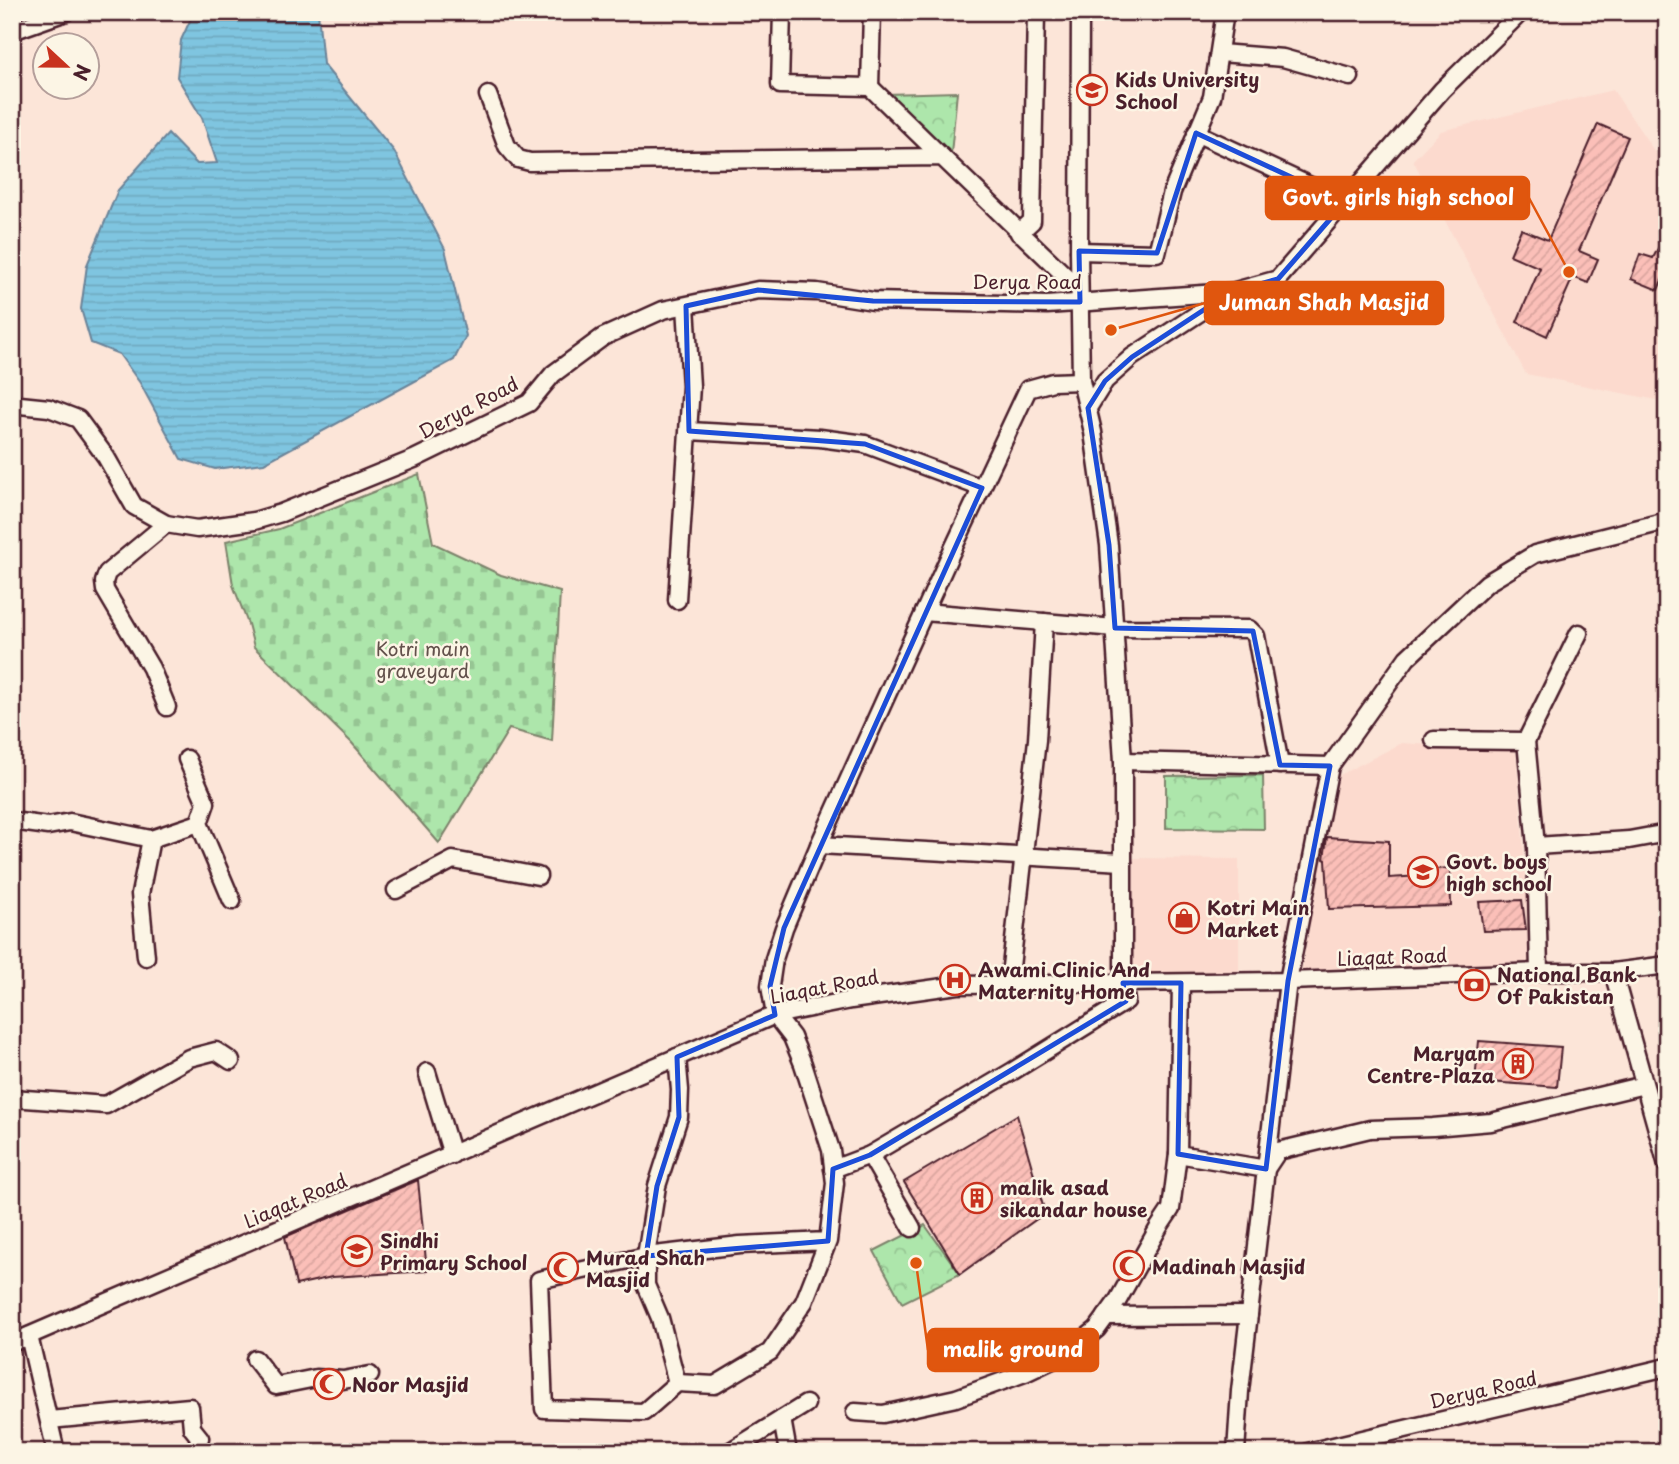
<svg xmlns="http://www.w3.org/2000/svg" width="1679" height="1464" viewBox="0 0 1679 1464" font-family="'Playpen Sans',sans-serif">
<defs>
<pattern id="cemetery-stones" width="16" height="16" patternUnits="userSpaceOnUse" patternTransform="scale(1.75)"><rect width="16" height="16" fill="#ade6ab"/><path d="M2 7V4a2 2 0 0 1 4 0v3zM10 15v-3a2 2 0 0 1 4 0v3z" fill="#96c593"/></pattern>
<pattern id="park-crowns" width="20" height="18" patternUnits="userSpaceOnUse" patternTransform="scale(1.75)"><rect width="20" height="18" fill="#ade6ab"/><path d="M2 6a3 3 0 1 1 6 0M12 15a3 3 0 1 1 6 0" fill="none" stroke="#96c593"/></pattern>
<pattern id="water-rules" width="6" height="5" patternUnits="userSpaceOnUse" patternTransform="scale(1.75)"><rect width="6" height="5" fill="#7fc5e0"/><path d="M0 2.5h6" fill="none" stroke="#6fa9c0"/></pattern>
<pattern id="building-hatch" width="6" height="6" patternUnits="userSpaceOnUse" patternTransform="scale(1.75)"><rect width="6" height="6" fill="#fbbfb8"/><path d="M-1 1l2-2M0 6l6-6M5 7l2-2" fill="none" stroke="#d9a49e"/></pattern>
</defs>
<rect width="100%" height="100%" fill="#fce5d8"/>
<filter id="ink" filterUnits="userSpaceOnUse"><feTurbulence type="fractalNoise" baseFrequency=".0143" numOctaves="2"/><feDisplacementMap in="SourceGraphic" scale="14" xChannelSelector="R" yChannelSelector="G"/><feConvolveMatrix kernelMatrix="1 2 1 2 8 2 1 2 1" color-interpolation-filters="sRGB"/></filter>
<g filter="url(#ink)">
<g fill="#fcdace">
<path d="M1613,90L1667,170V402L1526,374L1413,160L1441,131Z"/>
<path d="M1402,743L1516,751L1533,968L1301,974L1336,777Z"/>
<path d="M1128,858L1239,859V978L1128,979Z"/>
</g>
<path fill="url(#cemetery-stones)" stroke="#7c826b" stroke-width="2" d="M419,474L433,543L501,575L560,592L552,741L509,729L439,843L351,742L254,647L248,624L233,585L226,541L279,529Z"/>
<g fill="url(#park-crowns)" stroke="#7c826b" stroke-width="2">
<path d="M957,92L951,154L887,94Z"/>
<path d="M1263,775L1264,829L1166,828V776Z"/>
<path d="M925,1225L960,1274L902,1303L874,1251Z"/>
</g>
<path fill="url(#water-rules)" stroke="#6a8398" stroke-width="2" d="M194,12H318L323,64L394,151L445,249L466,336L454,360L264,463L215,469L181,459L140,383L119,354L91,343L81,309L87,265L118,190L168,134L197,164L217,163L202,118L177,77L181,40Z"/>
<g fill="url(#building-hatch)" stroke="#4a1f2b" stroke-width="2">
<path d="M1598,124L1628,137L1579,251L1598,259L1588,283L1573,277L1547,336L1517,322L1540,268L1510,255L1521,229L1548,240Z"/>
<path d="M1667,231V268L1658,290L1631,279L1640,254L1653,258Z"/>
<path d="M1327,837L1389,841V878L1421,876V870L1450,868L1451,906L1329,909L1326,860L1324,859Z"/>
<path d="M1522,900L1526,930L1483,931L1479,902Z"/>
<path d="M1479,1041L1561,1047L1557,1087L1475,1081Z"/>
<path d="M1017,1115L1045,1213L960,1274L904,1182Z"/>
<path d="M418,1180L427,1271L332,1277L296,1285L285,1237Z"/>
</g>
<g fill="none" stroke-linecap="round" stroke-linejoin="round">
<g stroke="#4a1f2b" stroke-width="21">
<g id="minor">
<path d="M782,12L780,85L870,87L942,157"/>
<path d="M18,29L66,12"/>
<path d="M1220,53L1283,58L1350,77"/>
<path d="M870,87L872,12"/>
<path d="M488,95L507,146L518,159L530,162L942,157L1079,289"/>
<path d="M1196,133L1345,202"/>
<path d="M1019,233L1032,221L1036,12"/>
<path d="M1079,251L1157,253L1172,192L1212,97L1225,12"/>
<path d="M12,406L20,405L49,408L78,419L106,457L134,506L166,524L197,529L254,521L281,513L414,459L529,403L553,374L603,337L663,310L758,290L817,292L873,301L1047,305L1231,292"/>
<path d="M1088,408L1105,381L1132,357L1231,292L1278,279L1442,90L1521,12"/>
<path d="M689,431L820,438L865,444L982,488"/>
<path d="M166,524L107,573L104,582L105,590L151,668L167,707"/>
<path d="M677,600L691,386L686,306"/>
<path d="M924,612L1115,628L1249,629L1256,636L1280,765"/>
<path d="M1434,740L1526,741"/>
<path d="M187,759L206,803L199,823L232,901"/>
<path d="M1123,761L1330,766"/>
<path d="M12,821L48,826L70,822L151,839L199,823"/>
<path d="M819,845L1123,862"/>
<path d="M1536,846L1629,840L1667,833"/>
<path d="M396,890L453,860L538,876"/>
<path d="M146,957L140,894L151,839"/>
<path d="M1539,972L1536,846L1526,741L1579,633"/>
<path d="M1613,972L1667,1165"/>
<path d="M1181,983L1178,1154L1266,1169L1278,1151L1370,1129L1433,1127L1491,1122L1644,1085"/>
<path d="M1009,984L1037,740L1044,622"/>
<path d="M427,1072L452,1155"/>
<path d="M12,1098L106,1105L189,1058L216,1051L231,1061"/>
<path d="M870,1155L912,1228"/>
<path d="M833,1169L870,1155L1013,1071L1126,1001L1123,983V761L1109,545L1093,432L1081,381L1079,251L1080,12"/>
<path d="M828,1241L740,1245L646,1256L539,1280L544,1409L644,1412L677,1383L715,1385L770,1352L804,1302L828,1241L835,1183L831,1150L803,1064L792,1037L775,1015L770,986L774,959L784,928L819,845L951,553L1028,389L1053,382L1081,381"/>
<path d="M1106,1316L1249,1315"/>
<path d="M29,1336L56,1452"/>
<path d="M12,1343L775,1015L851,1000L958,985L1288,981L1539,972H1613L1667,965"/>
<path d="M255,1359L276,1386L316,1378L343,1380L370,1375"/>
<path d="M677,1383L660,1318L646,1285V1256L657,1186L679,1117L680,1090L677,1057"/>
<path d="M855,1412L883,1414L956,1398L1025,1373L1067,1353L1097,1329L1118,1300L1159,1227L1171,1209L1178,1154"/>
<path d="M782,1419L788,1452"/>
<path d="M49,1420L190,1407L192,1428L200,1438L194,1452"/>
<path d="M729,1452L806,1404"/>
<path d="M1236,1452L1240,1391L1288,981L1330,766L1407,658L1487,583L1535,554L1667,521"/>
<path d="M1308,1452L1667,1367"/>
</g>
</g>
<use href="#minor" stroke="#fcf5e5" stroke-width="16"/>
</g>
</g>
<path fill="none" stroke="#1d4ed8" stroke-width="5" stroke-linejoin="round" d="M1196,133L1345,202L1278,279L1231,292L1132,357L1105,381L1088,408L1109,545L1115,628L1253,631L1280,765L1330,766L1288,981L1266,1169L1178,1154L1181,983H1123L1126,1001L870,1155L833,1169L828,1241L646,1256L657,1186L679,1117L677,1057L775,1015L770,986L784,928L982,488L865,444L689,431L686,306L758,290L873,301L1080,302L1079,251L1157,253Z"/>
<defs>
<g id="school-ring" transform="scale(1.575)"><circle r="9.5" fill="#fcf5e5" stroke="#c8321e" stroke-width="1.5"/><path d="M0-5L7-2L0 1L-7-2ZM-4 1L0 2.5L4 1V4Q0 6-4 4Z" fill="#c8321e"/></g>
<g id="shop-ring" transform="scale(1.575)"><circle r="9.5" fill="#fcf5e5" stroke="#c8321e" stroke-width="1.5"/><path d="M-5-2.5h2.3a2.7 3.5 0 0 1 5.4 0H5L5.5 6h-11ZM-1.5-2.5h3a1.5 2.3 0 0 0-3 0Z" fill="#c8321e"/></g>
<g id="hospital-ring" transform="scale(1.575)"><circle r="9.5" fill="#fcf5e5" stroke="#c8321e" stroke-width="1.5"/><path d="M-5-5h3v3.5h4V-5h3V5h-3V1.5h-4V5h-3Z" fill="#c8321e"/></g>
<g id="bank-ring" transform="scale(1.575)"><circle r="9.5" fill="#fcf5e5" stroke="#c8321e" stroke-width="1.5"/><path d="M-6-4H6V4H-6ZM0-2.3a2.3 2.3 0 1 0 0 4.6a2.3 2.3 0 1 0 0-4.6Z" fill="#c8321e"/></g>
<g id="building-ring" transform="scale(1.575)"><circle r="9.5" fill="#fcf5e5" stroke="#c8321e" stroke-width="1.5"/><path d="M-4-6H4V6H1V3H-1V6H-4ZM-2.5-4.3h1.7v1.8h-1.7ZM.8-4.3h1.7v1.8H.8ZM-2.5-1h1.7V.8h-1.7ZM.8-1h1.7V.8H.8Z" fill="#c8321e"/></g>
<g id="mosque-ring" transform="scale(1.575)"><circle r="9.5" fill="#fcf5e5" stroke="#c8321e" stroke-width="1.5"/><path d="M3.5-4.9A6 6 0 1 0 3.5 4.9A5 5 0 1 1 3.5-4.9Z" fill="#c8321e"/></g>
</defs>
<g fill-rule="evenodd">
<use href="#school-ring" x="1092" y="90"/>
<use href="#school-ring" x="1423" y="872"/>
<use href="#shop-ring" x="1184" y="918"/>
<use href="#hospital-ring" x="955" y="980"/>
<use href="#bank-ring" x="1474" y="985"/>
<use href="#building-ring" x="1518" y="1064"/>
<use href="#building-ring" x="977" y="1198"/>
<use href="#school-ring" x="357" y="1251"/>
<use href="#mosque-ring" x="1129" y="1266"/>
<use href="#mosque-ring" x="563" y="1268"/>
<use href="#mosque-ring" x="329" y="1384"/>
</g>
<g text-anchor="middle" dominant-baseline="central" stroke-width="5" stroke-linejoin="round" paint-order="stroke">
<g font-size="19" font-weight="bold" fill="#4a1f2b" stroke="#fcf5e5" text-anchor="start">
<text x="1115" y="79">Kids University<tspan x="1115" dy="22">School</tspan></text>
<text x="1446" y="861">Govt. boys<tspan x="1446" dy="22">high school</tspan></text>
<text x="1207" y="907">Kotri Main<tspan x="1207" dy="22">Market</tspan></text>
<text x="978" y="969">Awami Clinic And<tspan x="978" dy="22">Maternity Home</tspan></text>
<text x="1497" y="974">National Bank<tspan x="1497" dy="22">Of Pakistan</tspan></text>
<text x="1495" y="1053" text-anchor="end">Maryam<tspan x="1495" dy="22">Centre-Plaza</tspan></text>
<text x="1000" y="1187">malik asad<tspan x="1000" dy="22">sikandar house</tspan></text>
<text x="380" y="1240">Sindhi<tspan x="380" dy="22">Primary School</tspan></text>
<text x="586" y="1257">Murad Shah<tspan x="586" dy="22">Masjid</tspan></text>
<text x="1152" y="1266">Madinah Masjid</text>
<text x="352" y="1384">Noor Masjid</text>
</g>
<g font-size="19" fill="#4a1f2b" stroke="#fcf5e5">
<text x="1027" y="281">Derya Road</text>
<text transform="translate(468 407) rotate(-28)">Derya Road</text>
<text transform="translate(1392 956) rotate(-2)">Liaqat Road</text>
<text transform="translate(824 986) rotate(-11)">Liaqat Road</text>
<text transform="translate(295 1200) rotate(-23)">Liaqat Road</text>
<text transform="translate(1483 1389) rotate(-13)">Derya Road</text>
</g>
<g font-size="19" fill="#63514b" stroke="#fcf5e5">
<text x="423" y="648">Kotri main<tspan x="423" dy="22">graveyard</tspan></text>
</g>
</g>
<path fill="none" stroke="#e0560e" stroke-width="2.5" d="M1569 272L1529 198M1111 330L1205 303M916 1263L928 1350"/>
<g fill="#e0560e" stroke="#fcf5e5" stroke-width="2.5">
<circle cx="1569" cy="272" r="7"/>
<circle cx="1111" cy="330" r="7"/>
<circle cx="916" cy="1263" r="7"/>
</g>
<g fill="#e0560e" stroke="#e0560e" stroke-width="2.5">
<rect x="1266" y="177" width="263" height="42" rx="7"/>
<rect x="1205" y="282" width="238" height="42" rx="7"/>
<rect x="928" y="1329" width="170" height="42" rx="7"/>
</g>
<g font-size="21" text-anchor="middle" font-weight="bold" fill="#fff">
<text x="1398" y="205">Govt. girls high school</text>
<text x="1324" y="310">Juman Shah Masjid</text>
<text x="1013" y="1357">malik ground</text>
</g>
<rect width="1679" height="1464" fill="none" stroke="#fcf5e5" stroke-width="42"/>
<rect x="21" y="21" width="1637" height="1422" fill="none" stroke="#4a1f2b" stroke-width="2.5" filter="url(#ink)"/>
<g transform="translate(66 66) rotate(112)"><circle r="33" fill="#fcf5e5" stroke="#b59f9b" stroke-width="2"/>
<path d="M0-5L12 26L0 18L-12 26Z" fill="#c8321e"/>
<text y="-10" font-size="19" font-weight="bold" text-anchor="middle" fill="#4a1f2b">N</text>
</g>
</svg>
